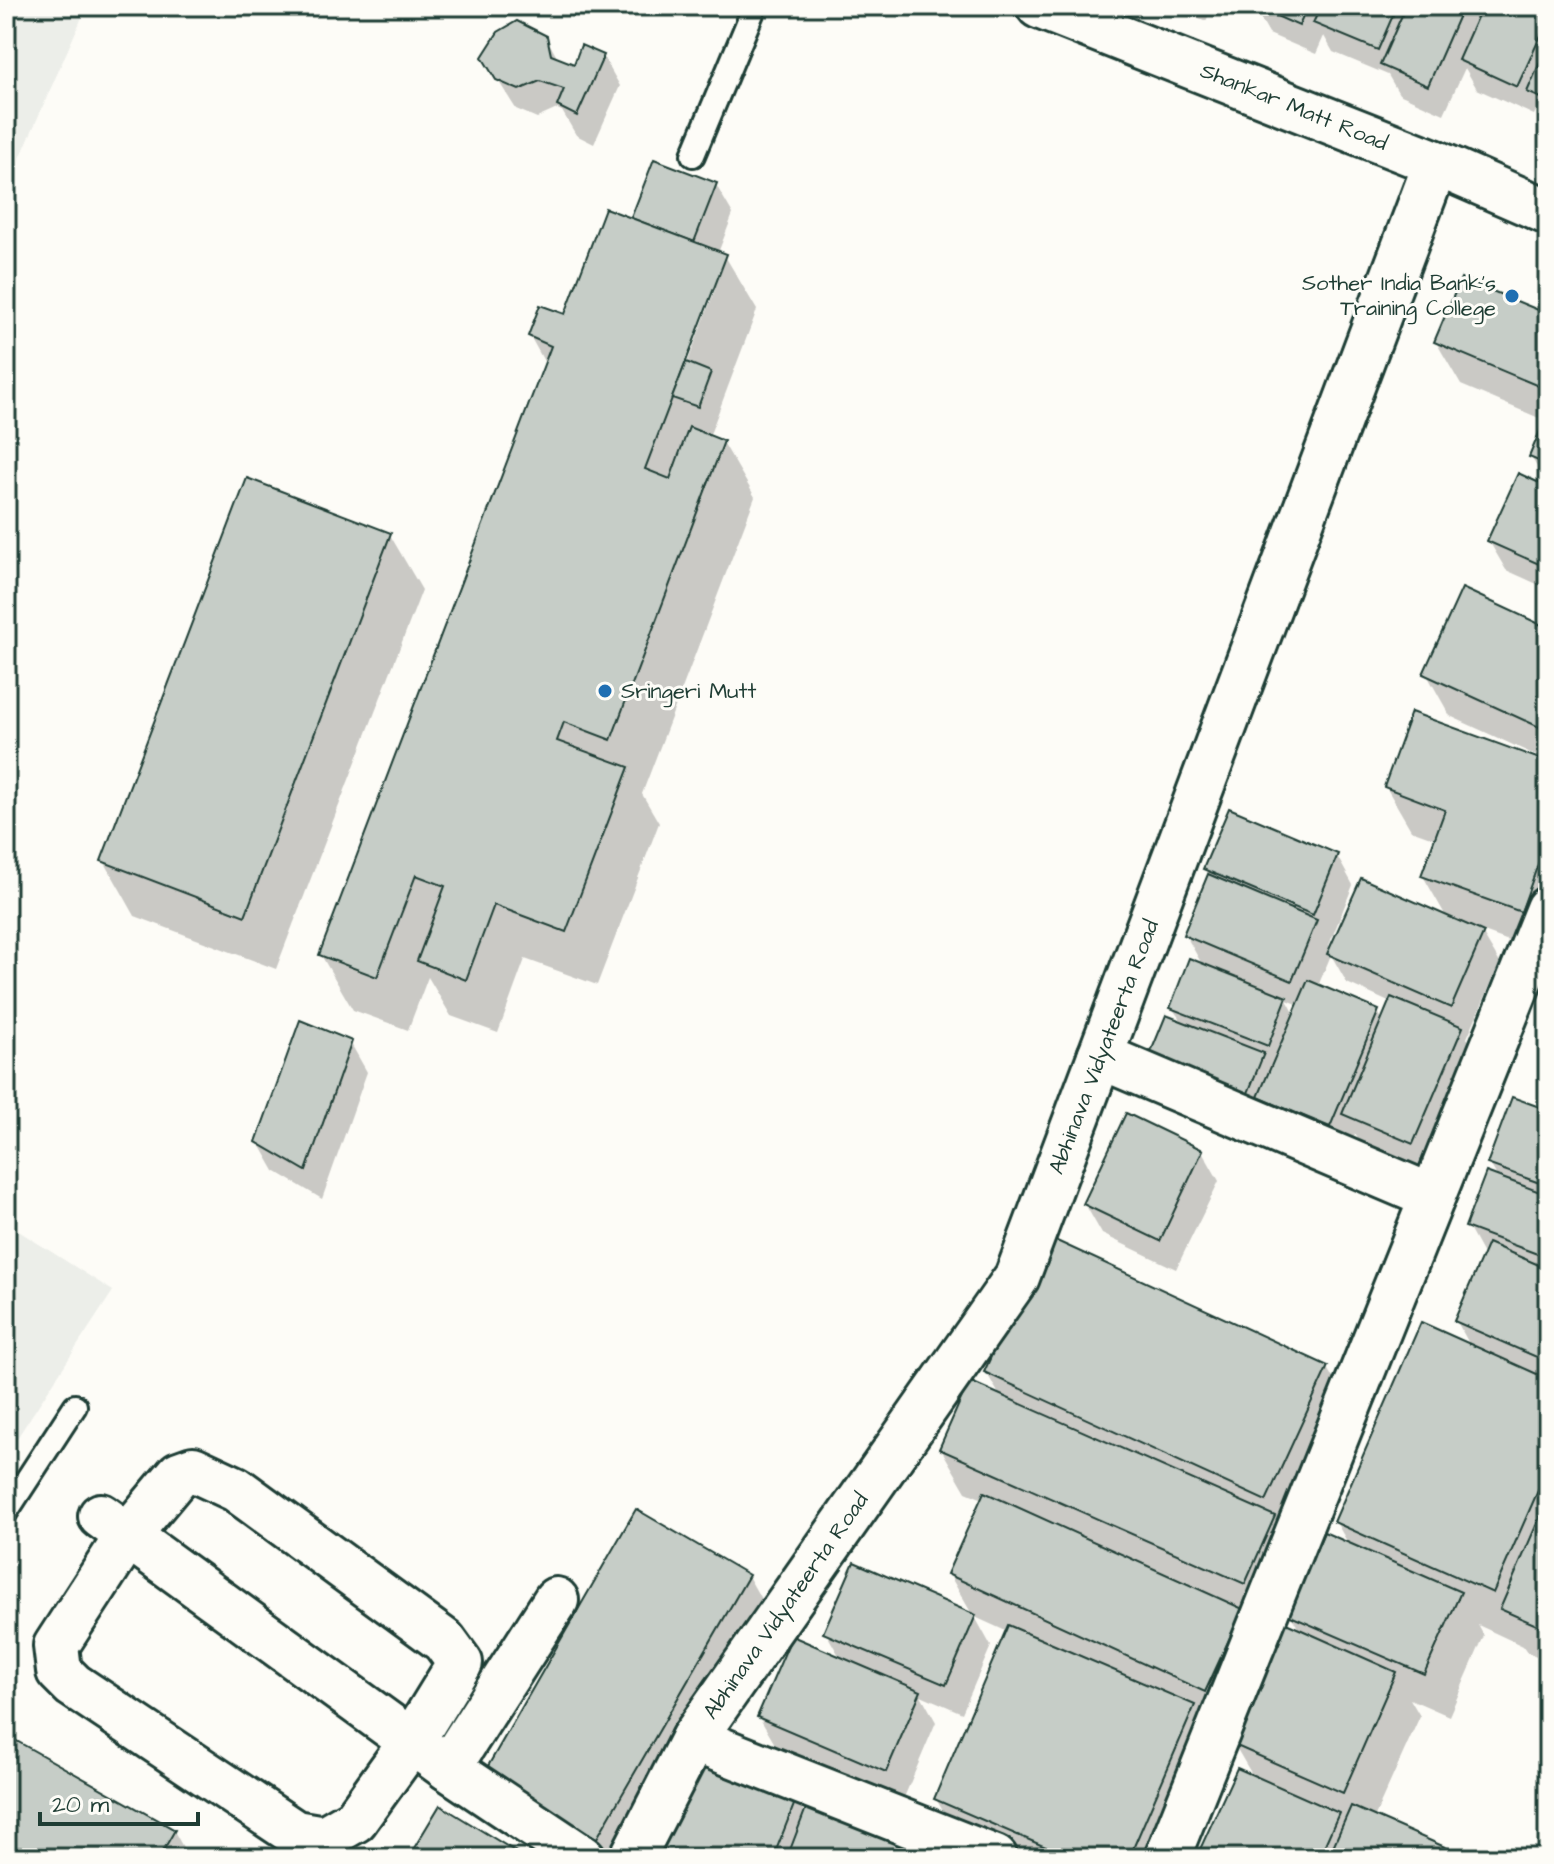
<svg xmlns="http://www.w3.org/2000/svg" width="1554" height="1864" viewBox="0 0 1554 1864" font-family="'Architects Daughter',sans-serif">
<rect width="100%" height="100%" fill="#fdfcf7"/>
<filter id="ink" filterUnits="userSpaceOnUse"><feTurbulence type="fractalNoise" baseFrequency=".0125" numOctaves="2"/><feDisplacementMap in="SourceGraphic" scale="16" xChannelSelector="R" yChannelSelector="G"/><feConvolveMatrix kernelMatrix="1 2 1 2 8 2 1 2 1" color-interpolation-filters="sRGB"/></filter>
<g filter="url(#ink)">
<g fill="#eceee9">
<path d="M6,6H87L6,190Z"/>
<path d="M6,1223L113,1291L6,1455Z"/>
</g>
<g fill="#0003" fill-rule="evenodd">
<path d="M1172,6H1213L1206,21Z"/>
<path d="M1253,6H1548V122L1538,107L1534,115L1477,89L1465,68L1444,114L1399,94L1388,75L1333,52L1324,36L1316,54L1269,34Z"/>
<path d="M546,37L559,61L575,67L603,56L620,86L594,144L576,135L562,111L557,109L537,118L516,109L484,58Z"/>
<path d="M716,185L733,214L718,253L725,256L757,310L709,437L723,442L755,497L642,794L659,823L597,985L525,959L498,1033L451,1016L428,977L408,1030L353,1010L321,955L546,365L530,336L566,317L636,222ZM711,290H715L687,364H683Z"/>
<path d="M1548,316V485L1531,457L1546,421L1461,385L1436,342Z"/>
<path d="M1548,489V589L1506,570L1489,541Z"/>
<path d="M390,535L422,590L276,969L135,916L104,861Z"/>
<path d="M1548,630V761L1450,716L1426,673Z"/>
<path d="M1548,763V945L1545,954L1481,931L1500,963L1467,1038L1479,1058L1429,1172L1361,1143L1355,1134L1346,1155L1261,1131L1172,1008L1203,966L1185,934L1209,876L1205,869L1337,856L1353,885L1329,945L1331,950L1447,918L1423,876L1436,839L1411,830L1386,787ZM1331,955L1347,983L1391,1003L1383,1021L1378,1012L1318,986ZM1287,1000L1300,1005L1295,1015L1291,1007Z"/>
<path d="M350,1042L367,1072L322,1199L275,1171L258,1141Z"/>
<path d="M1548,1112V1661L1527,1652L1523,1646L1478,1625L1484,1636L1449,1716L1410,1699L1420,1716L1374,1818L1465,1858H1199L1254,1778L1234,1744L1300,1631L1290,1614L1349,1545L1336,1522L1471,1347L1456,1320L1484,1256L1468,1227L1498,1178L1490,1164Z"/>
<path d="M1202,1151L1219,1181L1176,1269L1102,1234L1085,1204Z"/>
<path d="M1327,1368L1358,1422L1183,1858H978L968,1854L936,1799L1008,1632L975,1617L991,1646L962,1713L921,1695L936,1722L903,1800L776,1746L759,1717L841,1659L826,1633L973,1616L949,1574L983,1499L966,1492L941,1449L1000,1396L986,1372Z"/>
<path d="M6,1467L22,1494L6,1518Z"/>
<path d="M748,1576L779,1631L704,1762L796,1798L806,1816L927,1858H660L682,1804L648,1858H571L518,1827Z"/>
<path d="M6,1738L174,1831L189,1858H6Z"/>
</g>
<g fill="#c6cdc7" stroke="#1f3d34" stroke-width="2">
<path d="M1254,6H1308L1299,26Z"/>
<path d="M1321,6H1397L1378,50L1313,23Z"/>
<path d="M1406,6H1463L1428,86L1380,65Z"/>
<path d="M1482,6H1548V20L1517,87L1458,60Z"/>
<path d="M517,21L547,36L551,55L574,64L581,45L604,55L577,116L557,106L564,89L540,81L519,90L496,80L482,57L498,32Z"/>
<path d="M1548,44V101L1527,92Z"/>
<path d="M654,159L717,183L694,242L631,218Z"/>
<path d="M605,208L727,254L645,469L670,479L689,427L724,441L611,740L564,722L557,741L629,767L566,932L494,905L466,980L417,961L445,886L416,875L377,977L319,955L551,346L528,336L540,305L565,314Z"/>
<path d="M1461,278L1548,314V390L1434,342Z"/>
<path d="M686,362L711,372L698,407L672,398Z"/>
<path d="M1548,412V465L1529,457Z"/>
<path d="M1518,473L1548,487V568L1487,541Z"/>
<path d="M247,478L391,533L245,916L101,861Z"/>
<path d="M1462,588L1548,628V731L1423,674Z"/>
<path d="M1411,712L1548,762V836L1521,912L1421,876L1445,810L1384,787Z"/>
<path d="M1229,808L1338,854L1313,915L1203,869Z"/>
<path d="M1208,874L1317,920L1292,981L1183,935Z"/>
<path d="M1361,878L1484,932L1451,1008L1327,954Z"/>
<path d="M1189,958L1287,997L1268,1046L1170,1008Z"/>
<path d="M1308,980L1379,1010L1330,1127L1258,1097Z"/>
<path d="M1391,997L1463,1027L1413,1144L1342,1114Z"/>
<path d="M1166,1015L1264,1053L1244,1103L1146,1064Z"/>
<path d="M300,1020L352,1041L306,1171L256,1142Z"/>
<path d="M1512,1097L1548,1110V1186L1487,1164Z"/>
<path d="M1126,1113L1203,1150L1160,1241L1083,1204Z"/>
<path d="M1486,1172L1548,1195V1258L1465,1227Z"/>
<path d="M1046,1236L1328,1366L1266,1501L984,1372Z"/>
<path d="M1488,1243L1548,1269V1362L1454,1321Z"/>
<path d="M1421,1322L1548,1379V1468L1493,1593L1334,1522Z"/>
<path d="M969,1381L1275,1516L1245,1584L939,1449Z"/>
<path d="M984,1492L1243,1609L1205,1692L947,1574Z"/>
<path d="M1548,1498V1630L1500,1609Z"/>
<path d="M636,1509L749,1575L597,1838L484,1773Z"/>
<path d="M1324,1532L1461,1592L1424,1674L1288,1615Z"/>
<path d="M854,1562L976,1615L946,1685L823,1633Z"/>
<path d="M1286,1623L1396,1672L1343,1793L1232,1744Z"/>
<path d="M1008,1625L1195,1705L1129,1858H1071L934,1799Z"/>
<path d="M792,1636L921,1691L886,1772L757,1717Z"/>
<path d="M6,1735L175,1830L159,1858H6Z"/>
<path d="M699,1758L797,1797L773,1858H658Z"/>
<path d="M1237,1768L1339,1813L1319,1858H1196Z"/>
<path d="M440,1805L526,1858H408Z"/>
<path d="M1351,1806L1470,1858H1328Z"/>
<path d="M806,1808L933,1858H787Z"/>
<path d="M1548,1840V1858H1540Z"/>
</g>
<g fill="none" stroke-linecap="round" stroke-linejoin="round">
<g stroke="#1f3d34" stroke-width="28">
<g id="lane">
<path d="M693,155L755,6"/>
<path d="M6,1512L75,1406"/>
</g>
</g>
<g stroke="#1f3d34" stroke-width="50">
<g id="street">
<path d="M1100,1056L1432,1197"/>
<path d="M193,1469L236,1489L444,1641L460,1663L412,1741L355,1820L324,1838L295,1833L73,1685L59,1671L56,1646L128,1535L179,1474Z"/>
<path d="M101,1516L448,1768L583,1858"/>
<path d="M693,1739L995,1858"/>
<path d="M448,1768L556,1600"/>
<path d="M632,1858L693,1739L1017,1277L1436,163"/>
<path d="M1167,1858L1548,909"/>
</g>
</g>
<g stroke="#1f3d34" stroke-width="50">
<path id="secondary" d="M1039,6L1436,163L1548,212"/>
</g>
<use href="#lane" stroke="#fdfcf7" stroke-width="22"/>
<use href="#street" stroke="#fdfcf7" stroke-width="44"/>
<use href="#secondary" stroke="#fdfcf7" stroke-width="44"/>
</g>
</g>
<g fill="#1f6fb2" stroke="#fdfcf7" stroke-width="3">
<circle cx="1512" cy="296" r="8"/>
<circle cx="605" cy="691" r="8"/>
</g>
<g text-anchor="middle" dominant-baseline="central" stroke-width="6" stroke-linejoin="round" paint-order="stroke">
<g font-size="22" fill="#1f3d34" stroke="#fdfcf7">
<text transform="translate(1294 107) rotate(22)">Shankar Matt Road</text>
<text transform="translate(1104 1047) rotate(-69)">Abhinava Vidyateerta Road</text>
<text transform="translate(786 1606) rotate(-55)">Abhinava Vidyateerta Road</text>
</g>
<g font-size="22" fill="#1f3d34" stroke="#fdfcf7" text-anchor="end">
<text x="1496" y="283">Sother India Bank's<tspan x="1496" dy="25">Training College</tspan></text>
<text x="621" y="691" text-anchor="start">Sringeri Mutt</text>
</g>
</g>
<rect width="1554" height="1864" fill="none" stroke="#fdfcf7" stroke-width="32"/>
<rect x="16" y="16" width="1522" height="1832" fill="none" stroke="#1f3d34" stroke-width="3" filter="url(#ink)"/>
<path d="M40 1812v12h158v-12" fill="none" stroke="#1f3d34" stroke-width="4"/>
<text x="52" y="1812" font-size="24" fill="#1f3d34" stroke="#fdfcf7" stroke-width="6" paint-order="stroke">20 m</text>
</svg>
